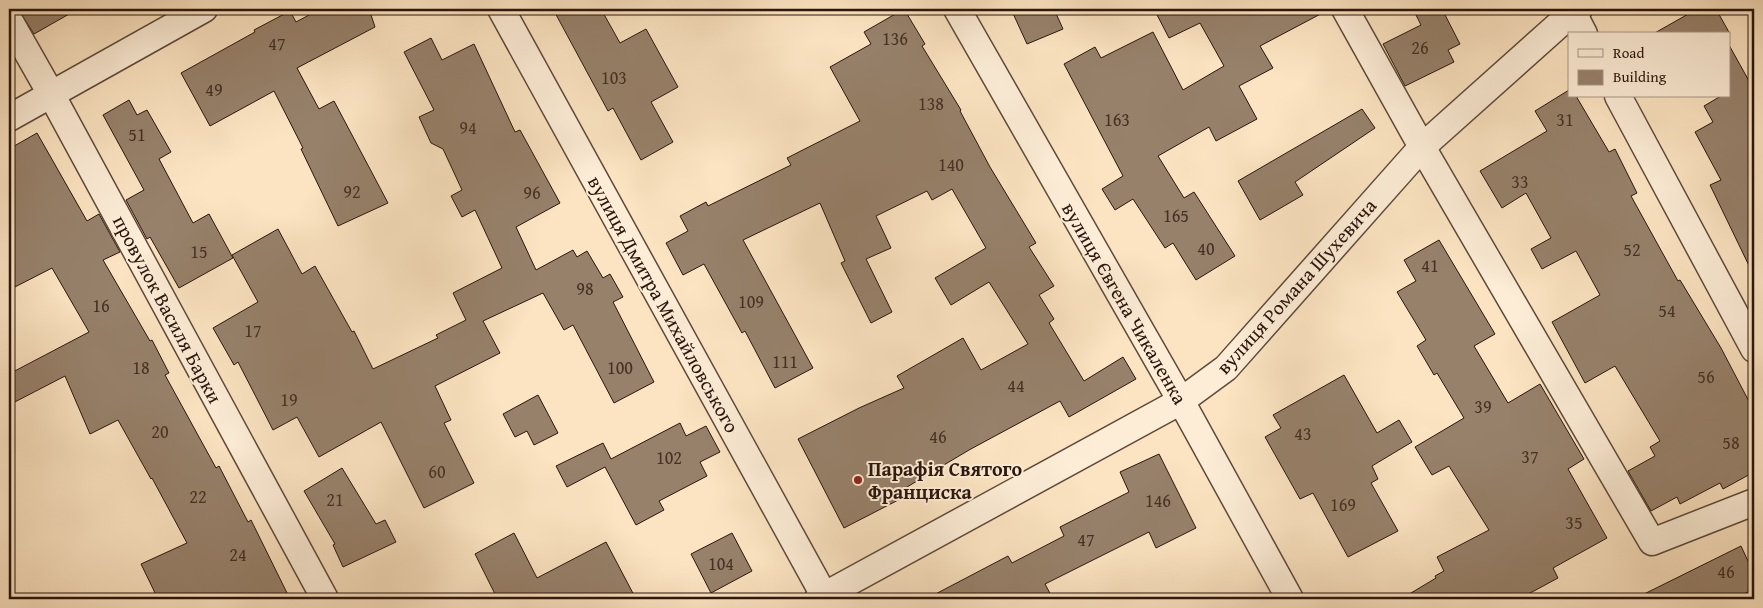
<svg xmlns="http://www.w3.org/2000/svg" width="1763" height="608" viewBox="0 0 1763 608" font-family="'Gentium Book Plus',serif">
<rect width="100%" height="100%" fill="#fce4c2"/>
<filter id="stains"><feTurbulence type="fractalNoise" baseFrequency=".004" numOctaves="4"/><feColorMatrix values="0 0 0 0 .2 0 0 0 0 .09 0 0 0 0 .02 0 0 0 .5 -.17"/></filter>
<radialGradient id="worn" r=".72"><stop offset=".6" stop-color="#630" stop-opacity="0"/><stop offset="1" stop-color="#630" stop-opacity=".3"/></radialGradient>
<g fill="#97816b" stroke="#2a150c">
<path d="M18,9H78L34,34Z"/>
<path d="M320,9H369L375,27L297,68L319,109L334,101L388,203L338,226L301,149L303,148L274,91L210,126L181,73L255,32L254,30L290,11L296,22Z"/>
<path d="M553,9H601L620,43L646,29L678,87L651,102L673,142L641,160L613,108L608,111Z"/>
<path d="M904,9L925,44L922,46L961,110L960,111L990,167L1036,243L1029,247L1054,286L1039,295L1054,319L1049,323L1084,381L1123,357L1136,379L1069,417L1060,401L969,450L902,490L906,496L844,528L798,439L859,408L904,388L897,376L963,338L981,370L1028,344L989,282L951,305L935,278L986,248L952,189L932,200L927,191L876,216L891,248L866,259L892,312L871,323L841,263L845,261L820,203L743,240L813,368L775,388L745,331L742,333L704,264L683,275L666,243L688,231L680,216L706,202L708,206L791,165L787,158L860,121L830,67L871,44L864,32Z"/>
<path d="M1011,9H1054L1063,29L1027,44Z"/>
<path d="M1154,9H1330L1260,46L1273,68L1239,86L1257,119L1216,141L1209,127L1158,156L1184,198L1194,192L1235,256L1196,280L1173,243L1165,248L1133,199L1115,210L1102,189L1123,176L1064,64L1095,47L1101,58L1153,32L1183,90L1224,66L1200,23L1169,38Z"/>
<path d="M1413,9H1442L1460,44L1448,50L1454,62L1405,86L1383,44L1421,25Z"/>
<path d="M1697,9H1716L1730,34H1653Z"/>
<path d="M431,38L442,60L474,44L515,132L520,130L560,203L516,227L536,270L573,250L577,257L587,251L603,278L610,274L623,297L613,302L654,382L614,403L573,325L564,330L543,293L483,321L500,353L435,386L451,420L444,423L474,483L424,508L381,422L319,457L297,417L273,430L238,362L234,365L213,328L258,302L232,255L278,229L302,274L315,266L352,332L354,331L373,369L438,338L436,335L466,320L453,293L502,268L475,210L462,217L451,196L462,190L443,149L431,143L419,117L434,110L404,52Z"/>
<path d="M1729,45L1754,90V276L1710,185L1721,180L1695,132L1713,122L1704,106L1721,96H1729Z"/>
<path d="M1569,90V96H1576L1609,152L1615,149L1637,193L1631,196L1678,281L1680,280L1721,348L1754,411V472L1723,489L1720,483L1680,504L1677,497L1651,511L1628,471L1655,456L1650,447L1660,441L1615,366L1585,383L1552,322L1600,295L1576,251L1542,269L1531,249L1551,238L1526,193L1502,208L1480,171L1547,131L1535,111Z"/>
<path d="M129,100L137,115L147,110L171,152L159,159L193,223L209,214L233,258L179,288L150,237L147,239L126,200L144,190L103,115Z"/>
<path d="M1362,109L1375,128L1295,182L1303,195L1260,220L1238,181Z"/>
<path d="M37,133L87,221L99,214L120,252L103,260L150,341L152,340L169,373L165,375L216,468L219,466L248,522L251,520L290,599H158L141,564L187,543L152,478L151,479L118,420L90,434L65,376L9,405V374L89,332L52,268L9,290V149Z"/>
<path d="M1439,240L1495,334L1474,346L1508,403L1540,384L1584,459L1568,469L1607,538L1553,568L1558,578L1519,599H1401L1436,578L1435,576L1444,571L1437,557L1489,530L1449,466L1432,475L1415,447L1464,418L1437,373L1434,375L1417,346L1426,340L1397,292L1416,281L1404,260Z"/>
<path d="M1344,375L1377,433L1399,420L1412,442L1372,466L1378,479L1371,483L1398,531L1348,557L1313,493L1300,499L1265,437L1281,428L1273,415Z"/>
<path d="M538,395L558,433L534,445L527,431L515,437L503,414Z"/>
<path d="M680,423L686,436L706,426L720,452L700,462L707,476L659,501L664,510L636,525L605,467L567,487L556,466L603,443L611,459Z"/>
<path d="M1159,454L1196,528L1156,548L1149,532L1045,584L1053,599H926L1008,556L1012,563L1064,536L1060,527L1129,492L1120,472Z"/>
<path d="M342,468L376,524L385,520L396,542L343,567L333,545L335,544L304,491Z"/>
<path d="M514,533L537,578L606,542L636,599H495L497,598L475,554Z"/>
<path d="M732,533L752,571L711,593L691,554Z"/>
<path d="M1741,546L1754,574V589L1734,599H1634Z"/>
</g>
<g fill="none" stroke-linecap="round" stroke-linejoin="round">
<g stroke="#5e493a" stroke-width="29">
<g id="minor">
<path d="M501,9L826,599"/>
<path d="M957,9L1181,401L1290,599"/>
<path d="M1345,9L1422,147L1652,542L1754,502"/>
<path d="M1571,9L1584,34"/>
<path d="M9,20L51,94L325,599"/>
<path d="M1618,96L1754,349"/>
<path d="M9,118L204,9"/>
<path d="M818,599L1181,401L1226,368L1422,147L1573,12L1579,9"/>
</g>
</g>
<use href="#minor" stroke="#fdedd7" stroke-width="26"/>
</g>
<circle fill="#8f2418" stroke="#fdedd7" stroke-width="2" cx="858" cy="480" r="5"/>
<g text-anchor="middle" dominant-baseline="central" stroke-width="4" stroke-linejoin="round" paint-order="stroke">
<g font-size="18" fill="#453024">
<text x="895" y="38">136</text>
<text x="277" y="43">47</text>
<text x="1420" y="47">26</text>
<text x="614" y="77">103</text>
<text x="214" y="89">49</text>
<text x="931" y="103">138</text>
<text x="1117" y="119">163</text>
<text x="1565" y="119">31</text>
<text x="468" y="127">94</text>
<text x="137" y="134">51</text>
<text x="951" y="164">140</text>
<text x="1520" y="181">33</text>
<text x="352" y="191">92</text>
<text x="532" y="192">96</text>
<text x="1176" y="215">165</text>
<text x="1206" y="248">40</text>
<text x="1632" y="249">52</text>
<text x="199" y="251">15</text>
<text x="1430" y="265">41</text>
<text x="585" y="288">98</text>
<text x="751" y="301">109</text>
<text x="101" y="305">16</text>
<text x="1667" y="310">54</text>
<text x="253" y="330">17</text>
<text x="785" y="361">111</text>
<text x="141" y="367">18</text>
<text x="620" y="367">100</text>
<text x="1706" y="376">56</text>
<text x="1016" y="385">44</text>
<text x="289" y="399">19</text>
<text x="1483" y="406">39</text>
<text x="160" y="431">20</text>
<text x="1303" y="433">43</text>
<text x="938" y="436">46</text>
<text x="1731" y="442">58</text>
<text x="1530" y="456">37</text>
<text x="669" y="457">102</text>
<text x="437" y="471">60</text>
<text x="198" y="496">22</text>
<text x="335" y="499">21</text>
<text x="1158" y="500">146</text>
<text x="1343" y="504">169</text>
<text x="1574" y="522">35</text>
<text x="1086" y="539">47</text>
<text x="238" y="554">24</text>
<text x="721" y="563">104</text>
<text x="1726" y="571">46</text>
</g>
<g font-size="20" fill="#2a150c" stroke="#fdedd7">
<text transform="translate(1296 286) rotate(-48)">вулиця Романа Шухевича</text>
<text transform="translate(1125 303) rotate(60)">вулиця Євгена Чикаленка</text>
<text transform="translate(664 304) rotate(61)">вулиця Дмитра Михайловського</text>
<text transform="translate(168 309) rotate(62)">провулок Василя Барки</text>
</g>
<g font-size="20" font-weight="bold" fill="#2a150c" stroke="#fdedd7" text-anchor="start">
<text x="868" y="468">Парафія Святого<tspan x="868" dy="23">Франциска</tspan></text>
</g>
</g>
<rect width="1763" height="608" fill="none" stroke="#fce4c2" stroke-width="30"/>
<rect x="10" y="10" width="1743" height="588" fill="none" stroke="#2a150c" stroke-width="2.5"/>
<rect x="15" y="15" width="1733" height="578" fill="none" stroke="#2a150c"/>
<rect x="1568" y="32" width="162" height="65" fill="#fdedd7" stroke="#a99786"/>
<rect x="1578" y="49" width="25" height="8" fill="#fdedd7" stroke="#a99786"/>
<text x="1613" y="58" font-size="15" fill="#2a150c">Road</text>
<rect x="1578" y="70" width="25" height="15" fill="#97816b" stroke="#a99786"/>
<text x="1613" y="82" font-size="15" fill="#2a150c">Building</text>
<rect width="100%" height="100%" filter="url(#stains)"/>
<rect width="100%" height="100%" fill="url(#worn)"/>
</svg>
